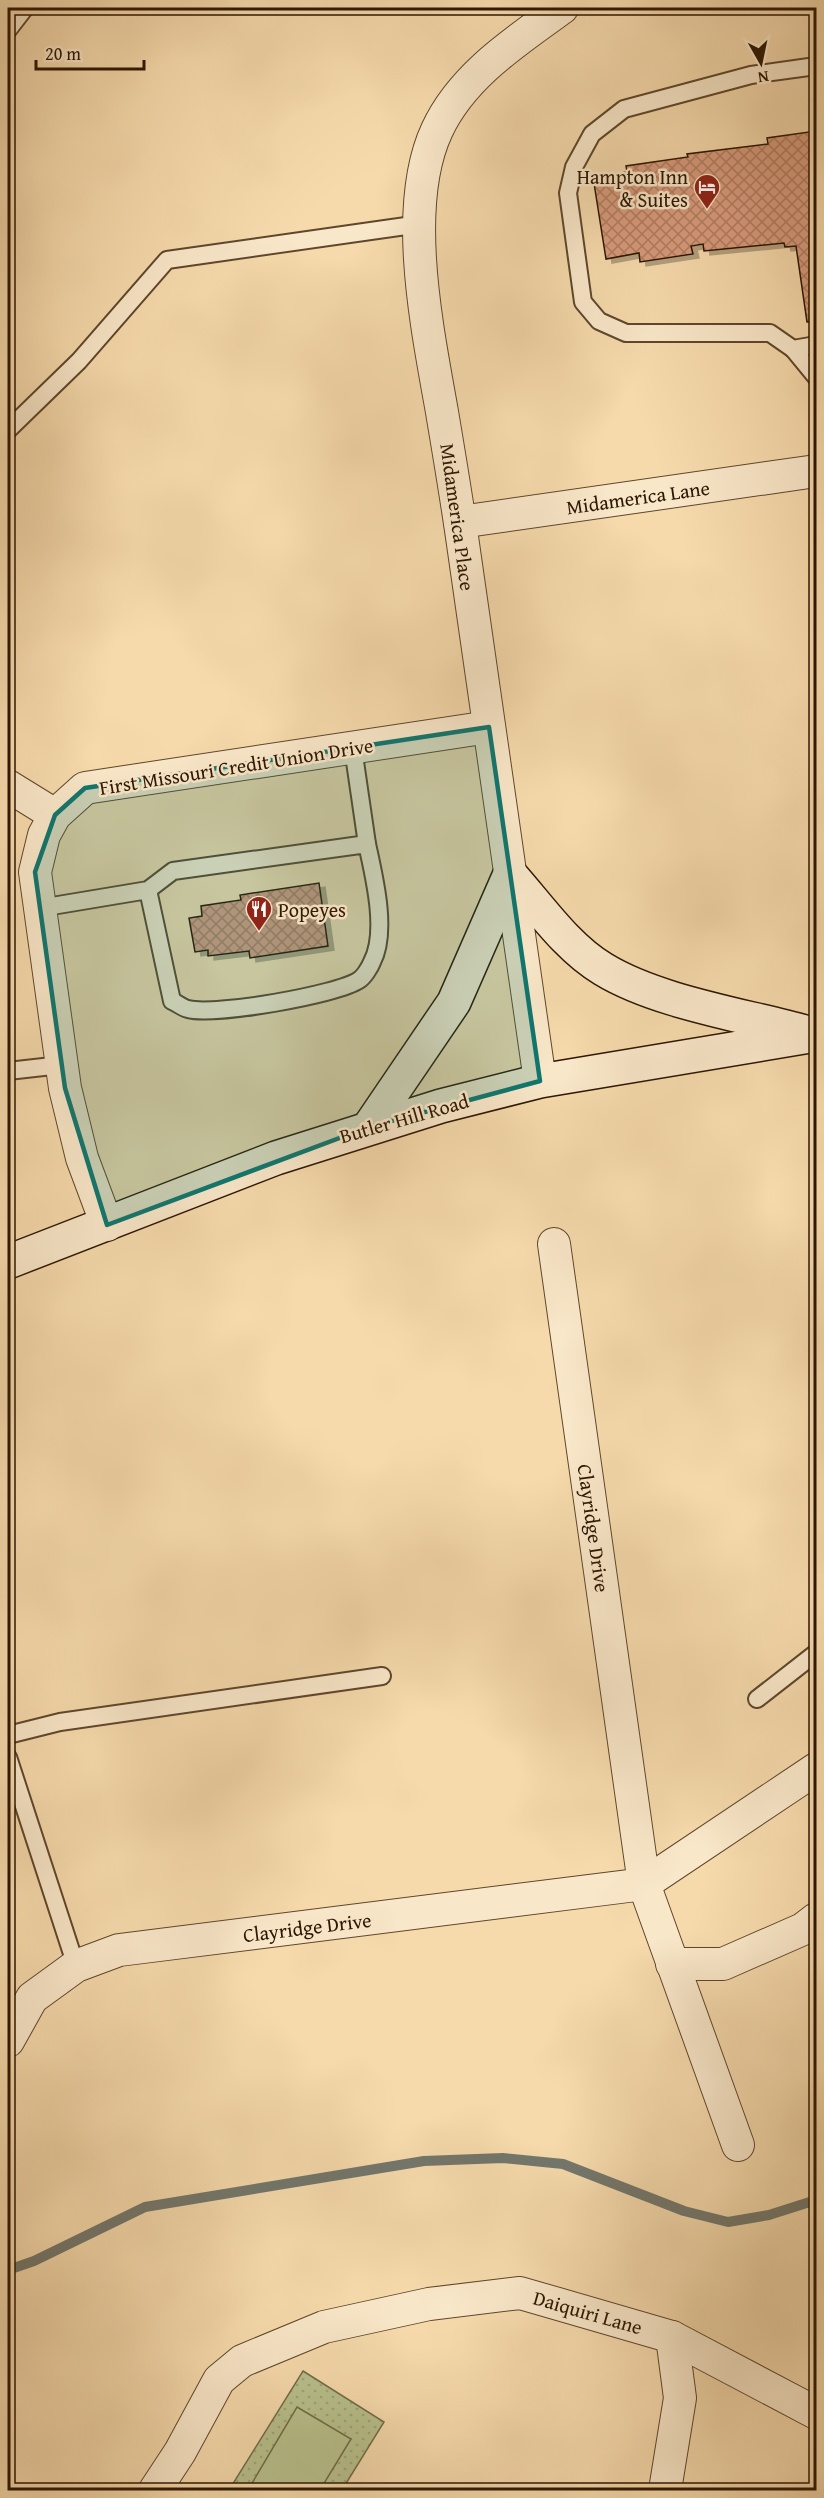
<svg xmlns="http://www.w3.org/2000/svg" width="824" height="2498" viewBox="0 0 824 2498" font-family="'Gentium Book Plus',serif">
<defs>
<pattern id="grass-dots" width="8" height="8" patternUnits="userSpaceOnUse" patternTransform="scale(1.5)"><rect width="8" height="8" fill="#b8c18d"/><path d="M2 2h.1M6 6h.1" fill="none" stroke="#9ea578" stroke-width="1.8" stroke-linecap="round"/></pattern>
<pattern id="building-cross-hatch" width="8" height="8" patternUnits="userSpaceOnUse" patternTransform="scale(1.5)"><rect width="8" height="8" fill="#d89b7b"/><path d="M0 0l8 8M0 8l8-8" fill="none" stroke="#af7d63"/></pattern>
<filter id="shadow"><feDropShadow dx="6" dy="4" stdDeviation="0" flood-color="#0004"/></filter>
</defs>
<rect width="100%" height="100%" fill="#f6daac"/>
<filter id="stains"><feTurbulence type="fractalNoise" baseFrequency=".00333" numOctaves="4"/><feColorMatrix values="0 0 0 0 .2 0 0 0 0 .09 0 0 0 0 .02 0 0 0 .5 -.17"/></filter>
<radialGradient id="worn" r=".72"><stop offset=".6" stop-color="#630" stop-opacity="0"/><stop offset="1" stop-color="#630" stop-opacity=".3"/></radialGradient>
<path fill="url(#grass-dots)" stroke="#726c48" stroke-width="1.5" d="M303,2371L384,2422L342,2490H229Z"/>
<path fill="#b8c18d" stroke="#726c48" stroke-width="1.5" d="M297,2407L351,2439L320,2490H248Z"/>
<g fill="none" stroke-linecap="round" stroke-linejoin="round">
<path stroke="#72776d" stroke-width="10" d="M8,2270L34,2261L145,2207L424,2161L503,2158L563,2164L684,2211L728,2222L769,2215L816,2200"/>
</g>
<g fill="url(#building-cross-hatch)" stroke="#2c1602" stroke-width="1.5" filter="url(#shadow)">
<path d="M816,131V321L807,322L796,246L785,247L784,243L704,251L703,244L691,246L693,254L640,262L639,253L606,259L593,177L627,172L626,166L688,157L687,154L768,144L767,138Z"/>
<path d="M319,883L328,946L250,958L249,951L208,956V950L195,952L189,918L202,916L201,906L241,900L240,895Z"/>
</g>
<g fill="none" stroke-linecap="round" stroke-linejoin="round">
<g stroke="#5e472c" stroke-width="20">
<g id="service">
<path d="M8,30L25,8"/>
<path d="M816,66L751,75L624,109L592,134L574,167L568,193L583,302L599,321L626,333H770L793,349L816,345"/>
<path d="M793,349L816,377"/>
<path d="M8,430L79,361L167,260L420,224"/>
<path d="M353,748L367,844"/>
<path d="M40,908L148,890L173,871L367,844C374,876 388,932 372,962C370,967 364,977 359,980C337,995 214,1016 188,1009C183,1008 177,1003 172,1001L148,890"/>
<path d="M8,1071L61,1065"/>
<path d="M757,1699L816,1653"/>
<path d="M8,1735L60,1722L382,1676"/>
<path d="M8,1757L76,1966"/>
</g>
</g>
<g stroke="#5e472c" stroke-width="34">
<g id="minor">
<path d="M460,522L816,471"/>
<path d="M8,786L55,815"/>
<path d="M540,1081C513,899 487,718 462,537C456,495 449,454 442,412C428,332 401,207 437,130C462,76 515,42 562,8"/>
<path d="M107,1225L82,1158L65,1088L35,872L44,835L55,815L85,788L489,727"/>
<path d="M554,1244L644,1884L738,2145"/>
<path d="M672,1964H723L803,1929L816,1919"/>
<path d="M8,2041L32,1998L76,1966L119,1950L644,1884L816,1769"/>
<path d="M155,2490L180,2452L219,2380L242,2361L324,2327L429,2304L520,2293L672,2337L816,2413"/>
<path d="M665,2490L680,2398L672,2337"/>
</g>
</g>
<g stroke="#2c1602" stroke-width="36">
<g id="secondary">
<path d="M369,1127L454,1002L510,874C538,905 566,947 603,969C657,1002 743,1015 805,1032"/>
<path d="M8,1262L276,1158L441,1106L540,1081L816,1035"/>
</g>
</g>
<use href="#service" stroke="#f9e7c9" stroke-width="16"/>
<use href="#minor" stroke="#f9e7c9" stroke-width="32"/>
<use href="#secondary" stroke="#f9e7c9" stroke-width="33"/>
</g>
<path fill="#0f766e" fill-opacity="0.2" stroke="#0f766e" stroke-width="4.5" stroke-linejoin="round" d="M489,727L540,1081L369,1127L107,1225L65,1088L35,872L55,815L85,788Z"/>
<defs>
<g id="hotel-pin" transform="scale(1.35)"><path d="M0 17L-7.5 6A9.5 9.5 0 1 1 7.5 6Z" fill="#8f2418" stroke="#f9e7c9"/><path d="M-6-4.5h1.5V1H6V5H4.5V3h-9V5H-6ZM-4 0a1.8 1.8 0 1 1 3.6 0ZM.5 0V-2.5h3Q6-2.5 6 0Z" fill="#fff"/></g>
<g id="restaurant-pin" transform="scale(1.35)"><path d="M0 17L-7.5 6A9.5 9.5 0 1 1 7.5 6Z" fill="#8f2418" stroke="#f9e7c9"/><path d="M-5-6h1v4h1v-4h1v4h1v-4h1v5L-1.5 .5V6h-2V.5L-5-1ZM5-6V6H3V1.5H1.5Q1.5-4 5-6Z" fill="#fff"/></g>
</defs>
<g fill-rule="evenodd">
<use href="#hotel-pin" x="707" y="187"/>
<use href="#restaurant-pin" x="259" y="909"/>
</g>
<g text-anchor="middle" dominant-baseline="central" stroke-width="5" stroke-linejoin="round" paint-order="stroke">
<g font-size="20" fill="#2c1602" stroke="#f9e7c9" text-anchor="end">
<text x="688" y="176">Hampton Inn<tspan x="688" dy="23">&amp; Suites</tspan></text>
<text x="278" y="909" text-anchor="start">Popeyes</text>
</g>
<g font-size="20" fill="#2c1602" stroke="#f9e7c9">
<text transform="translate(638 497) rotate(-8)">Midamerica Lane</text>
<text transform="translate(458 517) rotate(82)">Midamerica Place</text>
<text transform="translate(236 766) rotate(-9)">First Missouri Credit Union Drive</text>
<text transform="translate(404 1118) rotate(-16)">Butler Hill Road</text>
<text transform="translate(594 1528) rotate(82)">Clayridge Drive</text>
<text transform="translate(307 1927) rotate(-7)">Clayridge Drive</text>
<text transform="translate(588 2312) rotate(16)">Daiquiri Lane</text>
</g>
</g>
<rect width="824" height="2498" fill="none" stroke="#f6daac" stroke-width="30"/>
<rect x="9" y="9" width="806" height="2480" fill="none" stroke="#2c1602" stroke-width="3"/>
<rect x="15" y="15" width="794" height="2468" fill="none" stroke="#2c1602" stroke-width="1.5"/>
<g transform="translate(761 63) rotate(171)" stroke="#f9e7c9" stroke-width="4.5" paint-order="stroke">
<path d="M0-4.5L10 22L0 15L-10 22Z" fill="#2c1602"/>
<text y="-9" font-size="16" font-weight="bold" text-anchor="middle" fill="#2c1602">N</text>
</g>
<path d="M36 60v9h108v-9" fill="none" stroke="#2c1602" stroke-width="3"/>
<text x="45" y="60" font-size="18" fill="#2c1602" stroke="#f9e7c9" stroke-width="4.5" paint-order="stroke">20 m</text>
<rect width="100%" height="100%" filter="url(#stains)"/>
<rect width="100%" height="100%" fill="url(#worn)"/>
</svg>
